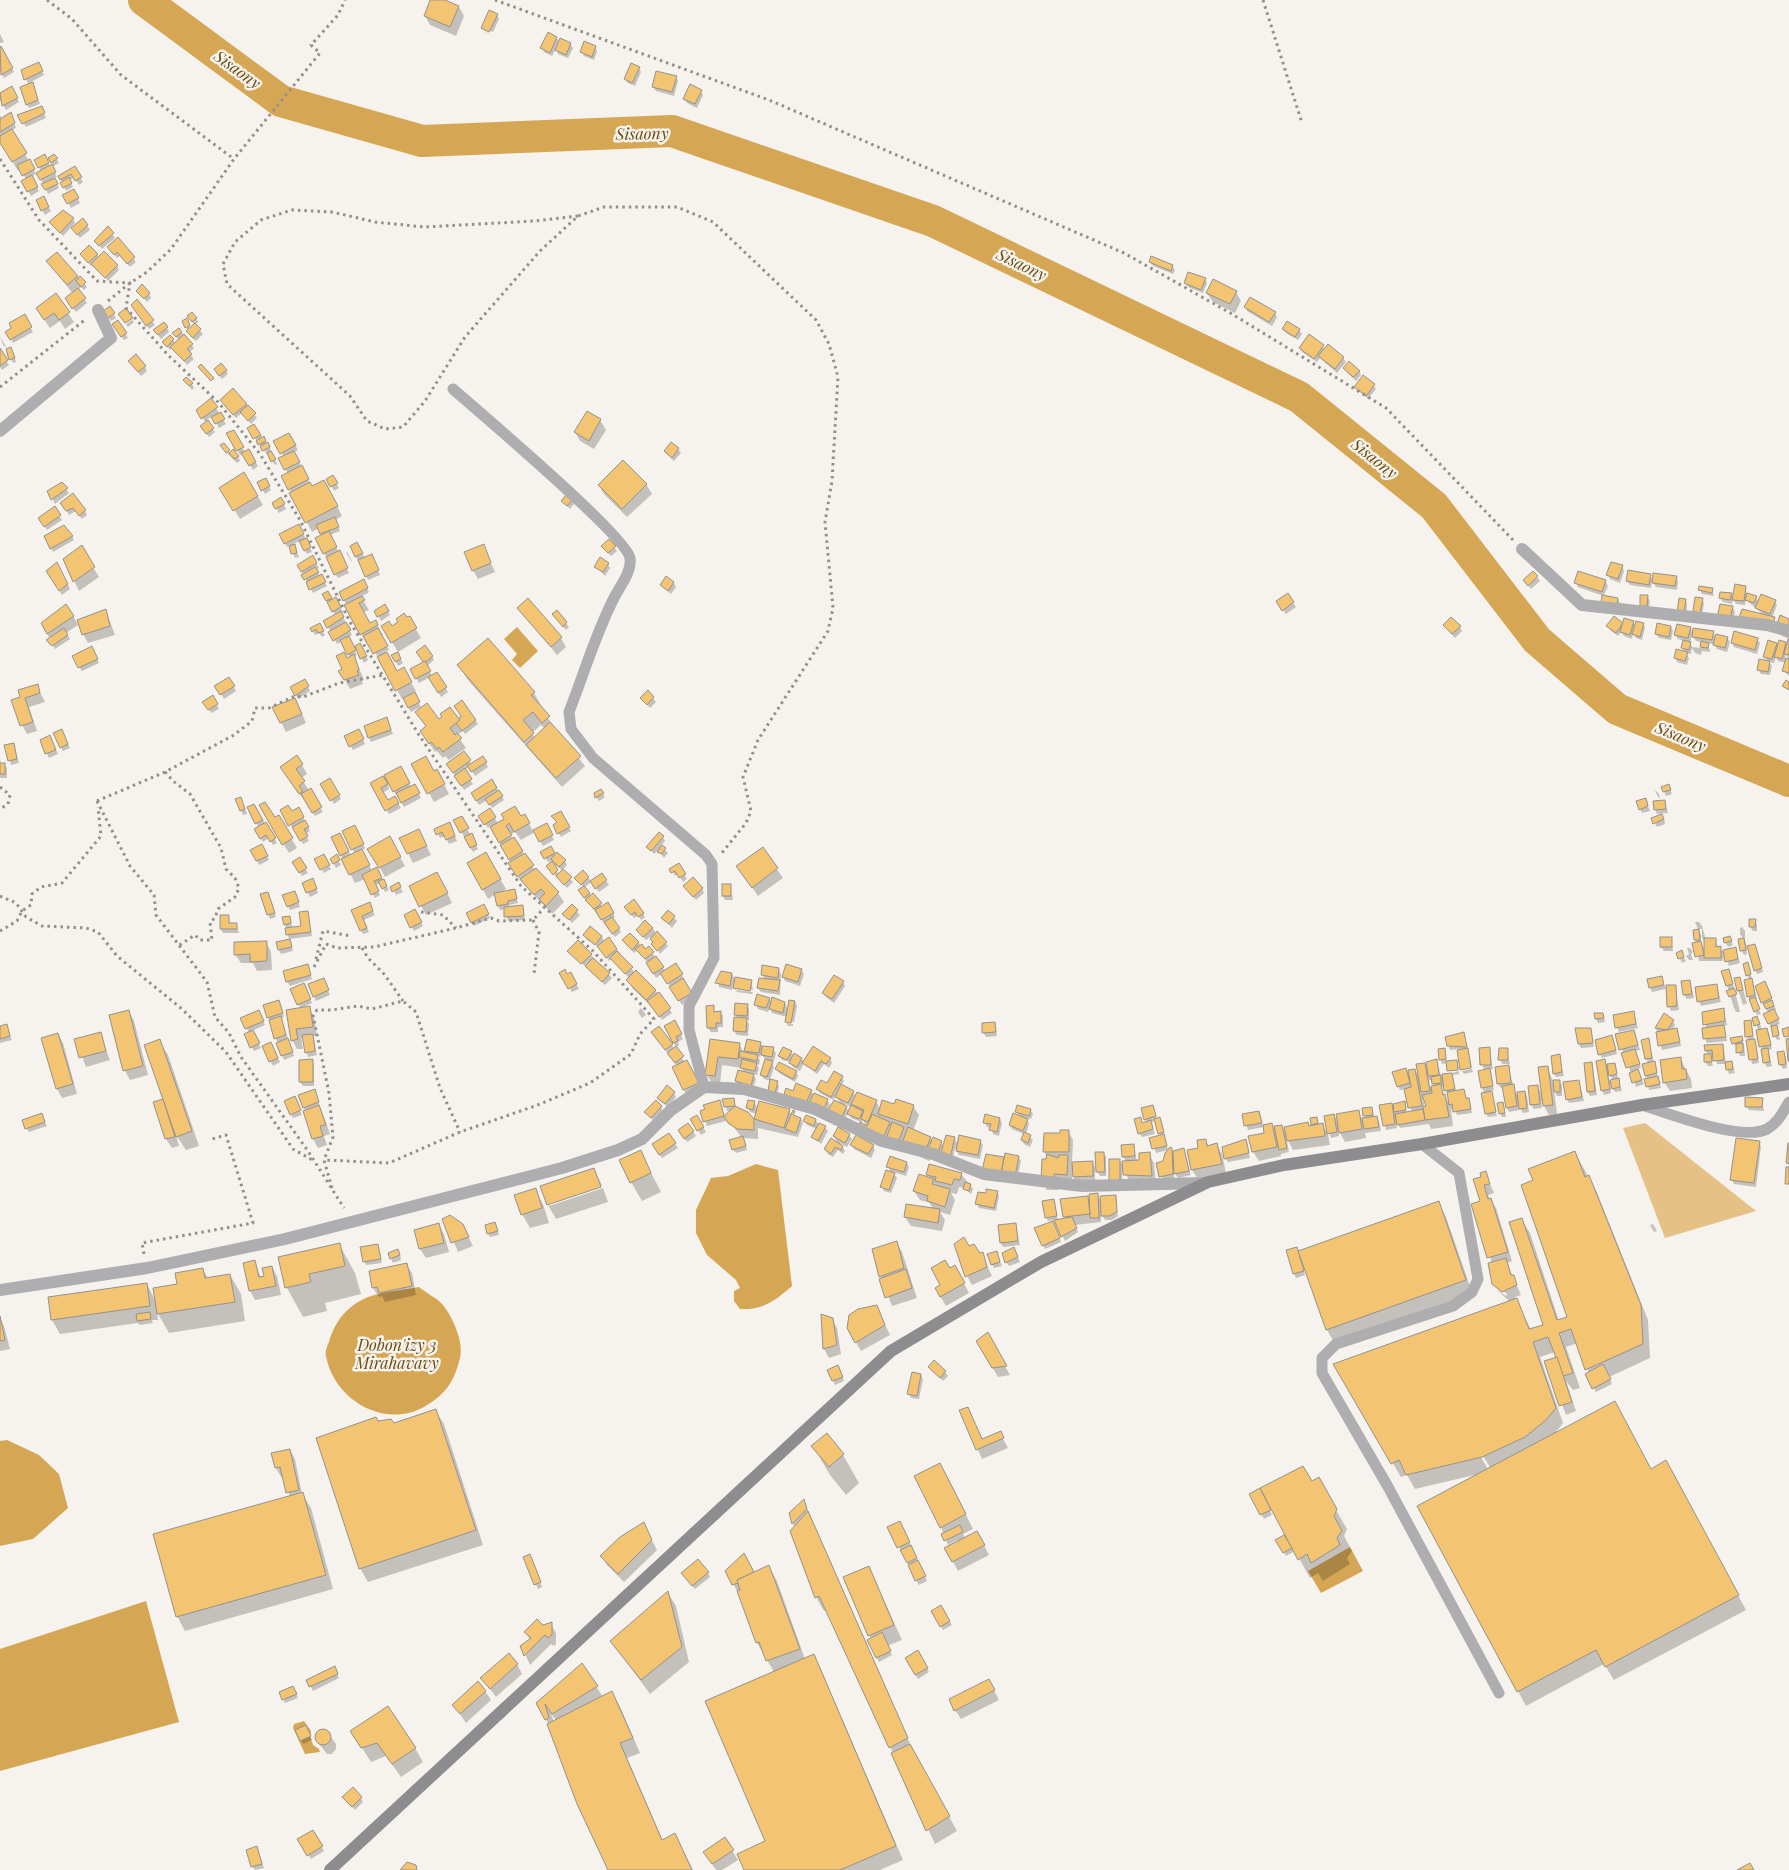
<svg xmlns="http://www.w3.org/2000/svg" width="1789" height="1870" viewBox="0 0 1789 1870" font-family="'Playfair Display',serif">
<rect width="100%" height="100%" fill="#f6f2ed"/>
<path fill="#e5c185" d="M1645,1123L1756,1211L1665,1238L1623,1128Z"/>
<g fill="#d5a755">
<path d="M517,627L538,651L520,668L512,660L517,654L504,639Z"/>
<path d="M756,1164L778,1170L792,1286C775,1301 763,1310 740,1309L734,1301V1291L740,1288L736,1280L707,1255L696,1233V1210L711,1178L728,1176Z"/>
<path d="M419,1287C426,1293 437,1298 443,1305C453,1318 464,1342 460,1358C454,1382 446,1394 424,1407C384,1429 334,1400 326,1356C325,1352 327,1346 329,1342C335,1319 351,1302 374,1295C388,1291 404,1290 419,1287Z"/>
<path d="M7,1440L39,1455L59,1474L68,1508L33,1539L0,1546V1441Z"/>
<path d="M1350,1547L1363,1571L1321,1593L1308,1571Z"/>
<path d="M146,1601L179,1722L0,1771V1649Z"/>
<path d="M304,1721L311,1731L310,1736L313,1745L319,1749L320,1752L305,1754L293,1728L294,1724Z"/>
</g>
<g fill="#0003" fill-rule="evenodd">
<path d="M431,0H442L459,7L464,16L456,36L430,25L425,16Z"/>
<path d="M497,15L499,19L493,32L484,28V31L492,35L485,32L482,28Z"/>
<path d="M0,34L4,42L0,43Z"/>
<path d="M557,38L559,43L570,44L573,48L568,58L558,54L556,49L552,56L544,52L542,48Z"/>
<path d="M595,47L597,51L594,60L584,56L582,52Z"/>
<path d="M1,48L14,72L4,78L0,71Z"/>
<path d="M38,63L44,75L31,82L40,104L29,108L27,104L29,85L26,79Z"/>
<path d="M639,68L641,72L635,86L628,83L625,79Z"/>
<path d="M676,77L678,81L674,96L656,91L653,87Z"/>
<path d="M11,88L19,102L6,110L0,100V93Z"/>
<path d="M701,91L703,95L697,108L687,103L684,99Z"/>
<path d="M43,112L46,118L26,127L19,116Z"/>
<path d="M0,115L2,119L13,118L16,128L12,130L36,174L31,176L39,191L31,196L23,181L26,179L20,169L18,171L0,140Z"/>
<path d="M54,155L59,163L52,167L57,177L54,178L59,188L48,194L38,173L41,171L39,167L47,160L50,167L53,165L49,158Z"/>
<path d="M75,168L83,182L79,185L74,177L70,180L73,187L66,191L59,177Z"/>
<path d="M74,191L80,203L71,208L64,195Z"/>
<path d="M43,198L51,211L45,215L37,201Z"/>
<path d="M73,219L75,223L63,236L50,222Z"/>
<path d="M83,220L90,230L80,238L75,232Z"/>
<path d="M108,228L115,238L102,249L96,241Z"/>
<path d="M118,239L136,262L130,267L120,256L117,258L111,251Z"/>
<path d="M57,254L87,287L84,290L81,287L78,290L87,303L76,312L69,302L73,294L48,261Z"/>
<path d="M97,254L99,258L117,266L119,270L108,281L93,264L91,266L84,258Z"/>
<path d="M1150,262L1172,266L1175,270L1173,274L1153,266Z"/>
<path d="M1205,279L1207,283L1203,293L1188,287L1185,283Z"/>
<path d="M138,291L149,294L151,298L147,302Z"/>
<path d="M1236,292L1241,301L1235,313L1213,302L1207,293Z"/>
<path d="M56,295L74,322L65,329L60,321L50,328L43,318Z"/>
<path d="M137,301L155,325L149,329L135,309Z"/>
<path d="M1245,307L1275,313L1277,317L1272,326L1247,311Z"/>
<path d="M110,308L116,318L111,321L107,315Z"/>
<path d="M24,316L33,332L13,343L7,332Z"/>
<path d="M196,318L198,322L195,325L203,334L196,341L190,336L184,322L186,320L191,329L195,325L191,321Z"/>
<path d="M132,320L134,322L128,327L126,324Z"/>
<path d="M121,327L128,338L124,340L116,328Z"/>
<path d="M167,328L169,332L161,339L157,334Z"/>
<path d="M179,329L194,348L189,353L194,359L187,365L172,347L170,350L164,343L170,337L176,344L179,341L174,333Z"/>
<path d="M1283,329L1299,330L1302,334L1298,340L1286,333Z"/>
<path d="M0,336L2,340L7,348L3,345Z"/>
<path d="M1309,336L1325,349L1328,346L1343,358L1346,362L1337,373L1320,358L1317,362L1302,352L1300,348Z"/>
<path d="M0,350L9,365L2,370L0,367Z"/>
<path d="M13,352L16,362L13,363L11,359Z"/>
<path d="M132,365L145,367L147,371L141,376Z"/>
<path d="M1344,369L1359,371L1361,375L1356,381Z"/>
<path d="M226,370L228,374L222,379L218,374Z"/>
<path d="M184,380L192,384L194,388L192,390Z"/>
<path d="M1374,385L1376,389L1368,399L1356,387Z"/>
<path d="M224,404H246L257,418L251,424L242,413L236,418Z"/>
<path d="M216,408L226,424L219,428L212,416L207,420L215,432L209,437L204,431L206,423L197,410Z"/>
<path d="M587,412L600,420L606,430L594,449L580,441L575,432Z"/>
<path d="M254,425L270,448L277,464L275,465L248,429Z"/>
<path d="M233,431L245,452L248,450L258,466L253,470L243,453L240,455L228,434Z"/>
<path d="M289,434L298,450L294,452L312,488L329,490L342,516L335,520L340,531L330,535L349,573L338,578L324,553L322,536L319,528L312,532L283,477L288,474L280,459L284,457L275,442Z"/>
<path d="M678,449L681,453L674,461L665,452Z"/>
<path d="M224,450L238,456L240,461L237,463Z"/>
<path d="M244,474L263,505L240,519L221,488Z"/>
<path d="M333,477L339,488L334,491L328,480Z"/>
<path d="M265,480L271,490L265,494L259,483Z"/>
<path d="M62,484L69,493L55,504L49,492Z"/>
<path d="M646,484L652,494L627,517L604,494L599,485Z"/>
<path d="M281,499L286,509L279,513L273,503Z"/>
<path d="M572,500L574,504L570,509L562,501Z"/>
<path d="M62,503L85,511L87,515L82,519L76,511L69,515Z"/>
<path d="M54,508L62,520L47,530L40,519Z"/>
<path d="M301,530L312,552L307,554L300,541L293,544L299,557L295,558L290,546L287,547L281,535Z"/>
<path d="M72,536L74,540L53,552L46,537Z"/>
<path d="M357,544L365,558L373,560L380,575L368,580L351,547Z"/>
<path d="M483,546L495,572L478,579L473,570Z"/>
<path d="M81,547L99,577L79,591L64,560Z"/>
<path d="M614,547L617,551L611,556L605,550Z"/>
<path d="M347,552L352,561H351L346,553Z"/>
<path d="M312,557L319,568L316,570L327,586L313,593L298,565Z"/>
<path d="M57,564L70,589L62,595L48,571Z"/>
<path d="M608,564L610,568L605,576L596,567Z"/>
<path d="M1622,566L1624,571L1620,583L1610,579L1608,575Z"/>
<path d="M1533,572L1540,581L1531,589L1525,581Z"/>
<path d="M1579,573L1605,581L1608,586L1603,597L1618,599L1620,603L1619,609L1604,607L1602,603L1603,596L1578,587L1576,583Z"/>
<path d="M1650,576L1653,581L1676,577L1678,581L1677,590L1656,587L1652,581L1651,588L1630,585L1627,581Z"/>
<path d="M363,581L369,592L361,597L369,610L364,612L370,624L375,621L383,635H381L389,650L385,652L397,672L403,669L416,691L413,693L421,707L411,712L404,698L402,699L378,657L368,642L366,643L340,592Z"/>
<path d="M674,583L676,587L671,594L661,585Z"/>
<path d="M1745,587L1747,594L1756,597L1759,603L1775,601L1777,605L1772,618L1778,625L1789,620V639L1782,636L1776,625L1746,600L1745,605L1736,604L1733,599L1732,604L1723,602L1720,598L1731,594L1734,599Z"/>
<path d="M1712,589L1714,596L1702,594L1700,590Z"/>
<path d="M328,592L332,600L335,599L343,612L341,613L352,635L348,637L357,655L354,656L364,680L362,681L363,684L350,689L340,671L344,669L347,659L350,658L342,641L337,644L325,621L335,615L324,594Z"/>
<path d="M1287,595L1296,607L1286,614L1280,606Z"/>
<path d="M1647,596L1650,601L1649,610H1644Z"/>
<path d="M1696,598L1702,599L1704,603L1702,616Z"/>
<path d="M1685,600L1687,604L1686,617H1681Z"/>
<path d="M385,606L390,615L381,621L376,611Z"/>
<path d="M519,608L561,638L566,647L557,655Z"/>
<path d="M1733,608L1735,612L1732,624L1721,622Z"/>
<path d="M106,611L115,635L88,643L83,634Z"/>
<path d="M557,612L569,627L566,630L556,618Z"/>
<path d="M73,616L78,625L66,633L70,639L55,649L42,624Z"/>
<path d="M409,617L421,638L398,652L383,627L392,628Z"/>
<path d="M1614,618L1623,625L1633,622L1636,627L1643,624L1645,628L1642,640L1636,638L1633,634L1632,639L1624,636L1621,632L1618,636L1610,630L1608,626Z"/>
<path d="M319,625L325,635L322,637L319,633L315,635L312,629Z"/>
<path d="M1444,626L1460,627L1462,631L1455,638Z"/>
<path d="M1671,627L1673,631L1671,640L1659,638L1656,634Z"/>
<path d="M1690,628L1694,634L1713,632L1716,638H1727L1730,642L1727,652L1717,649L1714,644L1708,643L1710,652L1702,651L1701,655L1695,653L1692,648L1691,654L1686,653L1689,658L1687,665L1677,662L1675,657L1685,653L1683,648L1684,641L1678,639L1675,635ZM1692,635L1696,641L1702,642L1701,648L1692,647L1690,643Z"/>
<path d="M488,639L534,693L542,707L541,708L557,731L585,766L562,787L467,679L459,665ZM541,725L545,729L535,738L532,733Z"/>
<path d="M1757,639L1760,643L1757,654L1734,647L1732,643Z"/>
<path d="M1789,642V660L1786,654L1785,659L1789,660V676L1784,671L1786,663L1778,661L1776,657L1774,663L1769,662L1772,666L1770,675L1761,674L1758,669L1767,662L1765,657L1776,644L1778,648L1785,643L1788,647Z"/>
<path d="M360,644L368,660L364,663L356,646Z"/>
<path d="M94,652L99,663L82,671L79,667Z"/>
<path d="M397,653L403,663L398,666L393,656Z"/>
<path d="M432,656L434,660L427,666L432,676L437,673L448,692L441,697L430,677L419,683L411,670L425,663L420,657Z"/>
<path d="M229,679L236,691L224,699L216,686Z"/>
<path d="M305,681L310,691L298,699L292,687Z"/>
<path d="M37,686L45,702L29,707L37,731L27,734L22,725V697Z"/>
<path d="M212,697L219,709L211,713L204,702Z"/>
<path d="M642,698H653L656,702L650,708Z"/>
<path d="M300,709L306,723L286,732L281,722Z"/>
<path d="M463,716L475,720L478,724L465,734L463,731L457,735L466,748L449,760L445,756L443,758L437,751L435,752L427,740V727L422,721L458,720Z"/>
<path d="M387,719L393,734L371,742L369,738Z"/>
<path d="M358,730L365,744L353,750L346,737Z"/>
<path d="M64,735L70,748L63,751L61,747Z"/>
<path d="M41,740L52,741L58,754L49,758Z"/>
<path d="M13,744L19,763L11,765L6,746Z"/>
<path d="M464,753L472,765L483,758L488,767L475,776L469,767L464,770L473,784L464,790L450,768Z"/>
<path d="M0,758L1,764H4L7,768V778H0Z"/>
<path d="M413,764L433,772L437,771L449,794L434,802Z"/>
<path d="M302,765L307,774L301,778L323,812L315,816L281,767Z"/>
<path d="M401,768L411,787L414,785L421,798L404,807L387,780L389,789L382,793L387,802L395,798L401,808L389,814L372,784Z"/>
<path d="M330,780L341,799L334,804L322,785Z"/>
<path d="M492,781L504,800L492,808L487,800L479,805L472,793Z"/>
<path d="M1662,787L1670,790L1672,794L1666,796Z"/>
<path d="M1655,790L1659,794L1660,799L1657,795Z"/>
<path d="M601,791L605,797L599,801L596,797Z"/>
<path d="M241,798L247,814L243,815L237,800Z"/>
<path d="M1645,799L1650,811L1642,813L1640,809Z"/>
<path d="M1665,802L1668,813L1657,814L1655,809Z"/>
<path d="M254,805L277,843L273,845L269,838L263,842L256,830L259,828L248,808Z"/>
<path d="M260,806L274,819L278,817L297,848L289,853Z"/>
<path d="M299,809L310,831L305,834L309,841L303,844L281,810L292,813Z"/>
<path d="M560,812L571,831L561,837L554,826L558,823L553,817Z"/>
<path d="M480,816L495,818L498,824L525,816L533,831L546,824L554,840L543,846L535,832L521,840L515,832L510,835L535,870L558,893L564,902L552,914L520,880L490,826L488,828Z"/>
<path d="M461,817L478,849L473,852L455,821Z"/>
<path d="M1653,819H1664L1665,824L1657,827Z"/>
<path d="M452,828L457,841L449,844L445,836L440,838L436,830Z"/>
<path d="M356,831L365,848L362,850L372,871L376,869L389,890L385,892L380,883L375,886L380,895L375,898L365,879L355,883L332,838L340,834L351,856L355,854L344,832Z"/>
<path d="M419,831L431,855L413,863L401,839Z"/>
<path d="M663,837L665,841L661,846L668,853L664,858L658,850L654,854L648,847Z"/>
<path d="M389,838L405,866L385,877L369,849Z"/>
<path d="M261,846L269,860L259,865L252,851Z"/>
<path d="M551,848L555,856L565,861L567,865L562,870L573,882L567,888L550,870L551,863L559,874L563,871L554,864L556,859L548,862L542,853Z"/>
<path d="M763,849L783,878L758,896L738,867Z"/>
<path d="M486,854L506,889L499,893L514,890L518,903L509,905L510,908L522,906L525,920L508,921L505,909L500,910L498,906L496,894L488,899L469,863Z"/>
<path d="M336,856L341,865L336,868L334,864Z"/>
<path d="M299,859L308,873L302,876L294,863Z"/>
<path d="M678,865L687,879L683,882L678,874L675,876L671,869Z"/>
<path d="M329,866L331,869L324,873L322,870Z"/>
<path d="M602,875L609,885L599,892L594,886Z"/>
<path d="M588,877L591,882L584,888L603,907L608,904L615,917L612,919L621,932L615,937L582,895L584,888L576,878Z"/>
<path d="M442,882L452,903L426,915L411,887Z"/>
<path d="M303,883L314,884L318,893L310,897Z"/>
<path d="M398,884L403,892L396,895L392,887Z"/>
<path d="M730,885L733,900H725L723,896Z"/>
<path d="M702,888L704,893L696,900L687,890Z"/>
<path d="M268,893L276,917L270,919L262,895Z"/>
<path d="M296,896L300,907L290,910L288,906Z"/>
<path d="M483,905L490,918L474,926L467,913Z"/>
<path d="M572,906L580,915L572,923L564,914Z"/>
<path d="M626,907L643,913L645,917L641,920L638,915L634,918Z"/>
<path d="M371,908L375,915L364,920L369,932L363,934L353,910Z"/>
<path d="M415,910L423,926L414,931L405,915Z"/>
<path d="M307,912L312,936L289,939L285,924L289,917L293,928L302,927Z"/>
<path d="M668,912L677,921L672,928L663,918Z"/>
<path d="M221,916H228L230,924H236L239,933H223L221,929Z"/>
<path d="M1755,921L1757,925V931H1753L1750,926Z"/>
<path d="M1695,922H1699L1702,926L1706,940H1716L1718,948L1722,951L1735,948L1740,963L1729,966L1724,951L1723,961H1699L1695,939L1699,931L1702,937V929H1698ZM1701,936L1705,942V951L1701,944Z"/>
<path d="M1742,927L1745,931V938H1743L1740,934V928Z"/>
<path d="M652,928L668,946L660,954L650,937L646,940L637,930Z"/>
<path d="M585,936H601L605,942L609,939L635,973L659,994L672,1013L662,1020L653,1008L633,989L627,980L629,978L612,959L609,961L599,947L587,940Z"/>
<path d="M1671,938L1673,951H1664L1661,947Z"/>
<path d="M1730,938L1733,945L1728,947L1724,939Z"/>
<path d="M1743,939L1746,943L1747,954L1744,955L1741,950Z"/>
<path d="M290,941L293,951L281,954L279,950Z"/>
<path d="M624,941L638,942L645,951L649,948L665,971L676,965L694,997L682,1005L662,974L656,978L643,956L642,957L637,950L634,953Z"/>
<path d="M266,942L271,952L272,970L257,971L253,963H241L235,954Z"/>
<path d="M1755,945L1763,972L1757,974L1755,970Z"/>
<path d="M1687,948H1690L1693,952L1691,954L1693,960H1689L1686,956L1689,954Z"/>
<path d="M569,951L591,955L612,978L605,985Z"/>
<path d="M1681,952L1686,961L1682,963L1678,954Z"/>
<path d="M1748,964L1757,999L1754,1000L1761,1014L1757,1015L1748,996L1750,980L1747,975Z"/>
<path d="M307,965L312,979L290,986L287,981Z"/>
<path d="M779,970L781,974L780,995L761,992L758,988L765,980L762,974Z"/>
<path d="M801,970L804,974L800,986L785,981L783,977Z"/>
<path d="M1723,972L1731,975L1740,1012H1736L1734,1008Z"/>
<path d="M561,973L567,976L570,974L579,989L572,992Z"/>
<path d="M732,974L736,981H751L753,990L735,987V990L753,992L752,994L737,992L733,985L732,990L719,987L718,978L721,979Z"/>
<path d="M1661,977L1666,989L1652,992L1648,980Z"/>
<path d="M1740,979L1747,1003L1743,1005L1735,980Z"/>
<path d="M1690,981L1694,998L1687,999L1684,995Z"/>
<path d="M843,982L845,986L834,1003L826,997L823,993Z"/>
<path d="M325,983L330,995L316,1001L309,985Z"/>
<path d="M1716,985L1721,1002L1701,1006L1699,1001Z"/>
<path d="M1675,986L1679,1010L1671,1011L1669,1006Z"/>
<path d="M1767,987L1776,1010L1774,1011L1780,1024L1776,1025L1780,1039L1777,1040L1769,1023V1013L1762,1002Z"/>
<path d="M305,989L312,1003L301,1008H309L314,1017L317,1036H313L317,1055L308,1057L304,1038H301L303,1049H297L292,1040L301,1009L292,990Z"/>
<path d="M769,999L772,1003H785L788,1010L795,1002L797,1006L794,1022L787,1021V1023L793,1024V1026H788L786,1021L787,1017L772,1013L770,1008L768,1012L758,1009L756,1004Z"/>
<path d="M747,1005L749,1009V1020H746L749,1024L748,1036L737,1035L734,1031L738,1019L736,1015Z"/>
<path d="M281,1006L284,1017L281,1018L294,1056L284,1060L268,1017Z"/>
<path d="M713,1006L715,1013L720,1012L723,1016V1027H718V1032H711L708,1028Z"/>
<path d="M641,1008L646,1015L642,1018L638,1012Z"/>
<path d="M1723,1009L1727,1025L1723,1026L1727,1041L1707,1043L1705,1039L1707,1028L1705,1024Z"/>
<path d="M129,1012L134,1021L148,1075L130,1080L125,1071L111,1016Z"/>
<path d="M1633,1012L1638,1028L1619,1032L1617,1027Z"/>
<path d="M1603,1014L1605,1022L1598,1023L1596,1019Z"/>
<path d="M261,1015L265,1025L252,1031L261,1048L254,1051L245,1034L249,1033L242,1019Z"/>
<path d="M1753,1018L1759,1021L1762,1030L1766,1029L1769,1033L1772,1049L1768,1050L1772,1066L1767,1067L1764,1062L1759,1031Z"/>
<path d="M1673,1021L1675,1025L1672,1030L1677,1029L1681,1046L1662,1050L1656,1028Z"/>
<path d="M1750,1021L1759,1063L1752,1064L1747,1036Z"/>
<path d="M674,1022L683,1039L678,1042L679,1045L676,1047L665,1027Z"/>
<path d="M995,1024L997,1036L986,1037L983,1032Z"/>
<path d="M6,1026L12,1040L0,1043V1027Z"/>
<path d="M1590,1029L1594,1047L1581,1048L1579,1044Z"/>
<path d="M1634,1031L1640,1050L1635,1051L1641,1068L1637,1069L1644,1084L1636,1087L1617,1035Z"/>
<path d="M1464,1033L1472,1067L1464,1068H1461L1458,1049L1450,1050L1446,1038Z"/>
<path d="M58,1034L63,1043L77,1094L62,1098L57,1089L42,1039Z"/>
<path d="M100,1034L110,1060L86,1067L76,1040Z"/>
<path d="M655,1036L672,1045L674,1049L676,1048L703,1092L689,1099L684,1090L677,1066Z"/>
<path d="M1612,1037L1617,1054L1602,1058L1600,1054Z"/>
<path d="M1741,1037L1744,1045L1745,1056H1740L1737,1047L1733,1043Z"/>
<path d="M711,1040L739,1044L745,1054L748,1041L773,1049L776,1053L774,1061L771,1060L774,1067L770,1080L777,1082L779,1086L777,1096L771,1081L764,1079L761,1075L766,1060L761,1054L760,1057L757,1056L760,1060L759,1065L756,1064L759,1068L757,1075L753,1074L756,1079L753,1089L738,1085L736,1081L744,1073L742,1068L722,1065L720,1084L712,1083L706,1074Z"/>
<path d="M1648,1040L1661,1088L1649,1090L1646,1075L1649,1064L1646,1059Z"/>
<path d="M159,1041L168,1055L199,1146L186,1150L176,1135L179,1146L172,1148L166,1139L155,1103L162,1101L166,1107Z"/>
<path d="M1723,1045L1726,1063L1732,1062L1735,1073L1729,1074L1726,1064H1717L1714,1054L1710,1055L1713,1066H1708L1705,1062L1708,1055L1706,1051Z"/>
<path d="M264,1047L273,1048L280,1062L273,1066Z"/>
<path d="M1489,1048L1493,1069H1489L1494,1090L1490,1091L1497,1116L1488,1117L1486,1113L1485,1094L1482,1088L1485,1071L1482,1065Z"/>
<path d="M1444,1050L1447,1062L1456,1061L1459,1068L1448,1070V1063L1442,1064L1440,1059Z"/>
<path d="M1507,1050L1510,1064H1502L1500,1059Z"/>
<path d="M791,1052L794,1057L802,1059L804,1063L830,1058L832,1063L829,1068L824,1064L817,1074L804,1063L800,1071L793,1067L790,1062L782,1060L780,1056Z"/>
<path d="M1783,1052L1786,1057L1787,1068L1783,1069L1780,1064Z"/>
<path d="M1559,1056L1564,1076L1556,1077L1554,1073Z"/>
<path d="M1680,1058L1691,1079L1692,1088L1670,1091L1664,1082Z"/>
<path d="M312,1060L314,1064V1086H303L300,1082Z"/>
<path d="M1437,1061L1441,1076L1459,1071V1074L1452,1075L1456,1092L1463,1091L1470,1103L1472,1113L1457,1115L1454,1108L1451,1109L1453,1126L1431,1129L1429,1124L1400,1128L1396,1120L1397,1128L1386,1130L1381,1106L1404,1103L1407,1113L1412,1112L1405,1089L1400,1090L1398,1086L1405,1069L1411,1078L1415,1070L1419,1077L1424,1064L1429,1071ZM1429,1080H1433L1435,1087H1430ZM1441,1087H1445L1450,1104L1446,1099ZM1423,1099L1428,1107L1425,1108Z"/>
<path d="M1604,1061L1607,1065L1614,1064L1622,1091L1615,1092L1610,1083L1611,1093L1604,1095L1602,1090ZM1608,1072L1613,1080L1609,1081Z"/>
<path d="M1592,1063L1597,1095L1590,1096L1588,1092Z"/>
<path d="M1508,1067L1516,1094L1525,1092L1527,1096L1529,1112L1523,1113L1518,1105L1519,1110L1509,1112L1507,1108L1504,1087L1501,1088L1498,1084Z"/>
<path d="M1547,1067L1553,1081H1559L1562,1085V1096H1557L1554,1090L1557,1114L1549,1115L1541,1100L1542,1108L1534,1109L1531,1105L1537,1086L1543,1096Z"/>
<path d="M777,1069L796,1072L798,1076L795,1082L779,1073Z"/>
<path d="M1472,1069L1473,1072L1464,1074L1462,1071Z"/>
<path d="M842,1077L844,1081L841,1086L853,1092L856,1097L876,1101L880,1109L895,1106H913L919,1115L913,1131L930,1138L932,1142H941L944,1147L954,1138L958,1145L980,1141L983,1145L980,1159L959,1155L955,1148L952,1162L932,1156L929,1161L859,1127L861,1122L851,1118L848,1112L844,1120L832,1115L841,1104L836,1096L833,1100L820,1093L817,1089ZM844,1103L851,1107L849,1112ZM863,1120L866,1126L861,1124Z"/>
<path d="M1579,1081L1584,1101L1569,1103L1567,1099Z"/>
<path d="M811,1091L814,1096L827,1100L830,1105L826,1113L794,1092Z"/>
<path d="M674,1093L676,1097L668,1108L659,1098Z"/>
<path d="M316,1095L330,1134L324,1136L327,1145L318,1148L313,1139L304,1108Z"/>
<path d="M733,1099L736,1108L747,1113L754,1122L757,1114L750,1112L748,1108L754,1102L758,1109L789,1110L793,1117L801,1119L803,1123L798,1137L758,1128V1139L742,1138L726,1117L732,1111H727L724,1100Z"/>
<path d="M1762,1099L1764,1111L1749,1110L1746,1106Z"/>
<path d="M297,1102L302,1115L293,1118L291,1114Z"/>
<path d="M1503,1103L1506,1117H1502L1500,1113Z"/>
<path d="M721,1106L726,1121L707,1126L702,1112Z"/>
<path d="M1152,1106L1157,1119L1160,1118L1162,1123L1168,1150L1156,1153L1151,1139L1161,1136L1156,1121L1151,1122L1155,1134L1142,1137L1139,1133L1140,1119L1143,1124L1147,1123L1145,1119Z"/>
<path d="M661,1107L663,1111L654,1121L646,1112Z"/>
<path d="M1371,1109L1375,1118L1379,1121L1381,1131L1365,1133L1366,1138L1345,1142L1338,1129L1339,1136L1331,1138L1325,1117L1334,1115L1338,1123L1358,1112L1363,1120L1366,1119L1363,1110Z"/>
<path d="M1030,1110L1033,1114L1031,1119L1026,1118L1029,1124L1026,1134L1033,1140L1030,1147L1024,1144L1022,1140L1024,1134L1012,1129L1010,1125L1020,1117L1016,1112Z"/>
<path d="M1259,1112L1263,1126L1271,1125L1276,1133L1281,1126L1286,1134L1314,1126L1312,1124L1316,1118L1319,1125H1322L1328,1134L1330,1145L1293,1150L1286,1137L1289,1152L1281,1154V1156L1259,1161L1253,1152L1250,1137L1266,1134L1264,1127L1248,1130L1243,1115Z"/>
<path d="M41,1114L47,1126L29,1132L26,1128Z"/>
<path d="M697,1117L706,1132L701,1135L692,1120Z"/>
<path d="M1000,1119L1002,1123L999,1136L993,1134L991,1128L987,1127L984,1122Z"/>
<path d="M816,1120L819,1126L825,1127L828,1131L821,1144L813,1137L817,1129L807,1125L805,1121Z"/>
<path d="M688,1124L696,1136L687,1142L682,1135Z"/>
<path d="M1068,1131L1073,1140L1072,1164L1092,1162L1097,1171L1103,1153L1106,1157V1176H1100L1095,1168V1180L1076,1181L1072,1174V1184L1059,1183L1058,1190H1047L1042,1180L1047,1161L1045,1152L1061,1134Z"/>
<path d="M669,1135L678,1148L662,1158L653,1145Z"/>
<path d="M849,1135L852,1139L847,1147L840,1143L845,1151L843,1154L838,1150L833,1157L828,1154L825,1149L838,1144L834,1136Z"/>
<path d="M1205,1140L1209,1146L1217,1145L1222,1154L1226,1173L1198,1179L1192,1170L1188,1151L1200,1149Z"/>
<path d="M1245,1141L1250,1158L1228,1162L1225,1158Z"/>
<path d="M745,1142L747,1150L736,1153L733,1149Z"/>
<path d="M1759,1142L1761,1146L1756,1187L1734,1184L1732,1180Z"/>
<path d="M852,1145L873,1146L875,1150L871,1158L854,1149Z"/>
<path d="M1133,1145L1137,1161L1149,1154L1154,1163L1156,1185L1130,1184L1124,1168L1122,1169V1185H1113L1120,1161L1124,1168L1127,1162L1123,1157Z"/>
<path d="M1171,1149L1173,1153L1184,1150L1191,1175L1178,1178L1174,1172V1178L1163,1181L1158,1164L1164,1162Z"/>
<path d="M640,1151L661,1192L642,1201L631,1182Z"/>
<path d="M1575,1153L1596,1190L1648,1320L1650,1358L1609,1377L1612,1384L1596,1392L1586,1374L1589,1373L1578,1343L1566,1347L1580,1388L1573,1390L1566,1381L1576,1411L1566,1415L1546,1362L1557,1358L1555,1352L1540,1357L1563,1423L1554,1435L1651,1470L1674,1476L1746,1610L1614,1680L1604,1664L1526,1706L1419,1507L1479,1474L1415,1489L1407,1475L1401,1477L1335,1365L1510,1302L1496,1289L1506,1296L1507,1294L1493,1284L1492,1263L1472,1205L1481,1202L1482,1178L1485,1173L1494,1193L1488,1195L1490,1199L1496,1208L1512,1261L1507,1263L1521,1295L1515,1297L1531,1330L1545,1325L1521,1219L1530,1233L1559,1321L1569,1318L1534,1180ZM1480,1451L1491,1469H1488L1478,1452Z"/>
<path d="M987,1155L1005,1159L1018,1157L1021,1161L1017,1180L986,1174Z"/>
<path d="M907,1163L909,1167L906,1176L893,1172L897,1178L891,1193L884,1191L882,1187L891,1173L888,1166Z"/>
<path d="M594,1170L602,1185L549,1203V1206L603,1188L608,1202L556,1219L548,1205L542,1187Z"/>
<path d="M961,1174L973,1189L971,1194L964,1188L959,1187L957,1194L951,1193L955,1200L950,1215L940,1212L945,1220L942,1231L911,1226L905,1217L933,1210L930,1203L920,1200L914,1191L931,1180L928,1175Z"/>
<path d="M535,1190L543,1204L549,1223L530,1228L522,1214Z"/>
<path d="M997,1192L999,1196L996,1211L979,1208L977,1204L987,1195Z"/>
<path d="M1097,1195L1102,1202L1115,1196L1118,1216L1112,1220H1105L1101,1213V1222L1075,1225L1078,1232L1065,1241L1055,1220L1048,1221L1046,1217L1053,1200L1058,1221L1065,1219L1064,1217L1087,1197L1091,1203Z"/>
<path d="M1438,1203L1446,1217L1473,1295L1335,1344L1327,1330L1304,1263H1302L1305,1275L1296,1278L1294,1274L1299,1252Z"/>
<path d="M444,1219L462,1225L473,1246L458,1252Z"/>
<path d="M1015,1224L1020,1245L1003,1247L1001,1243Z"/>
<path d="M1653,1224L1657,1231L1654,1232L1650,1225Z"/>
<path d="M439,1225L444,1234L449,1252L426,1258L420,1249Z"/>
<path d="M1055,1226L1061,1242L1045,1249L1043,1245Z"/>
<path d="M497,1228L499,1235L490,1237L488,1233Z"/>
<path d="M896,1242L902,1252L917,1298L892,1306L880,1276Z"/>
<path d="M339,1244L355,1273L361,1294L325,1303L327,1311L303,1317L287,1288L280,1258Z"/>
<path d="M378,1245L382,1263L366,1265L364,1261Z"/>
<path d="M969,1248L979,1255L982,1254L992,1276L972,1285L967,1276Z"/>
<path d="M996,1252L1002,1266L994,1268L992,1264Z"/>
<path d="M1016,1253L1020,1262L1009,1266L1006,1262Z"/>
<path d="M400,1254L401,1260L393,1263L391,1258Z"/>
<path d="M254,1261L261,1278L265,1277L272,1267L277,1276L281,1295L255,1300L250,1291Z"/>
<path d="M406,1264L412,1273L416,1295L385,1302L382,1296L379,1297L373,1288Z"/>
<path d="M955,1267L969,1293L946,1306L936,1289L942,1285L949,1270Z"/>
<path d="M203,1270L208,1278L230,1275L241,1294L245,1321L169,1333L157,1312L158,1320H152L153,1323L140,1325L138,1323L60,1334L52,1320L147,1284L155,1300Z"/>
<path d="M876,1306L890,1335L861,1351L848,1328Z"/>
<path d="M0,1318L4,1326L10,1349L0,1351Z"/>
<path d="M832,1319L837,1328L841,1354L829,1358L824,1349Z"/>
<path d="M987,1334L1010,1375L998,1377L977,1341Z"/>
<path d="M930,1367L945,1372L948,1376L943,1381Z"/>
<path d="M828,1370H840L844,1381L835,1385Z"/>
<path d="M921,1375L923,1379L919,1399L911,1398L909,1394Z"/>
<path d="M967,1408L983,1440L1000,1433L1008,1448L982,1459L961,1411Z"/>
<path d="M435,1410L444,1424L483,1545L368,1582L360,1568L378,1422L393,1424Z"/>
<path d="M813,1446L843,1455L859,1483L846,1495L830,1475Z"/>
<path d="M290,1450L295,1459L302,1494L311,1508L333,1589L185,1631L177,1616L290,1497L284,1477H281L276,1468Z"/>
<path d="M1302,1467L1311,1483L1318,1479L1347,1529L1344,1536L1352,1551L1347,1558L1350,1564L1323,1581L1318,1573L1310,1578L1295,1551L1286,1556L1277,1540L1290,1542L1266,1497L1264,1498L1272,1515L1264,1519L1251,1494Z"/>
<path d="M948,1479L973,1529L963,1534L965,1538L977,1532L989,1555L958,1571L946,1549L958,1542L957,1540L948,1545L941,1527Z"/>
<path d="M804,1501L914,1753L957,1831L935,1844L827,1610L824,1611L816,1597L790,1513Z"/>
<path d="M902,1526L927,1581L919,1585L889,1527Z"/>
<path d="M648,1533L657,1550L624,1582L607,1565L602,1556Z"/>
<path d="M524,1557L532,1559L542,1587L538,1589Z"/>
<path d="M769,1567L777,1581L805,1659L813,1655L821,1670L903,1860L880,1870H745L767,1842L774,1672L757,1643L740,1597L727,1572L752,1569L754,1574Z"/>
<path d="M869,1567L902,1640L887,1646L892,1655L879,1662L868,1640L871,1639L844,1578Z"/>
<path d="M708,1573L710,1577L695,1589L685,1577Z"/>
<path d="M668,1593L676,1606L689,1662L650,1694L612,1642Z"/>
<path d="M941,1607L952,1625L943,1630L932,1612Z"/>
<path d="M551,1624L556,1633V1644L554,1646L551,1644L530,1665L522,1647L530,1640L526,1632Z"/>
<path d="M918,1652L929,1672L918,1679L906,1658Z"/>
<path d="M517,1664L522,1674L496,1697L482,1678Z"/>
<path d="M582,1665L603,1697L612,1693L620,1707L640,1753L627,1758L663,1841L675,1835L693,1870H609L549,1725L537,1703ZM551,1714L557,1721L554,1722Z"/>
<path d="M334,1668L339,1678L313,1691L307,1680Z"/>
<path d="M994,1690L999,1700L961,1719L955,1710Z"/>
<path d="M485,1691L491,1700L466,1723L454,1705Z"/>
<path d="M295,1692L298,1698L285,1703L283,1699Z"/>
<path d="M308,1730L312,1740L303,1744L301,1740Z"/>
<path d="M326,1730L336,1744V1749L332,1754H327L317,1741V1735L320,1731Z"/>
<path d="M352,1732L415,1748L423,1762L401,1777L386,1756L371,1762Z"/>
<path d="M344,1798H361L363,1802L355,1810Z"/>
<path d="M313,1831L324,1851L311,1859L299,1839Z"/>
<path d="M725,1839L738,1860L722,1870H716L710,1861Z"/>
<path d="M257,1848L264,1868L255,1870L253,1867Z"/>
</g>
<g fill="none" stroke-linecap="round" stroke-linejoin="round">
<path stroke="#d5a755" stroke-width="32" d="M144,0L281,101L422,141L672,131L933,221L1299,397L1434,506L1537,640L1617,709L1789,781"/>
</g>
<g fill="#f3c472" stroke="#95928d">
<path d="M430,0H445L459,6L450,27L424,16Z"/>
<path d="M489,10L498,14L489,32L481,28Z"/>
<path d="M548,32L557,37L550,53L540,48Z"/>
<path d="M560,38L571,43L566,55L555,50Z"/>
<path d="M584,41L596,46L592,57L580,52Z"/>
<path d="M1,46L13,68L1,75L0,47Z"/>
<path d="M39,62L43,71L24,80L21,70Z"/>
<path d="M631,63L640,67L632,83L624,79Z"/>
<path d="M656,71L677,76L672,92L652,87Z"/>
<path d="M33,82L38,100L26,105L20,87Z"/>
<path d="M690,84L702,90L695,104L683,99Z"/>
<path d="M12,86L18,98L2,106L0,93Z"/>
<path d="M42,106L45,113L22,124L17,115Z"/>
<path d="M11,112L15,123L0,132V119Z"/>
<path d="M12,129L27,153L12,162L0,143V136Z"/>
<path d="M45,154L49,163L38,168L34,160Z"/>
<path d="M54,154L58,158L51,163L48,158Z"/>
<path d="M30,159L35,169L22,176L17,165Z"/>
<path d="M52,164L56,172L40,180L36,173Z"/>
<path d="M75,166L82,177L75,181L71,174L60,180L58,176Z"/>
<path d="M32,175L38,187L27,192L21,181Z"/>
<path d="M69,177L72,183L63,188L60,183Z"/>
<path d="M55,178L58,184L45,190L41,184Z"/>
<path d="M74,189L79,198L67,204L62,195Z"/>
<path d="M44,196L49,207L41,211L36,200Z"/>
<path d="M63,210L74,218L60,233L49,222Z"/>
<path d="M83,218L88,225L77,235L71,228Z"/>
<path d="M108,226L114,233L99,246L94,241Z"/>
<path d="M118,237L135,257L127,264L117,252L114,255L107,247Z"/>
<path d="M89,245L98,254L88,263L80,254Z"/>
<path d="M104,251L118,265L105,278L91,264Z"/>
<path d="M57,252L78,276L67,285L46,261Z"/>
<path d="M1151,256L1173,265L1171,271L1149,262Z"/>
<path d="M1188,272L1206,278L1201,290L1184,283Z"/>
<path d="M80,276L86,282L81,287L76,281Z"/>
<path d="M1213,279L1237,291L1230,304L1206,293Z"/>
<path d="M142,284L150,293L144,299L136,291Z"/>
<path d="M78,288L86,298L72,309L65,298Z"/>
<path d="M56,293L70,312L59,320L54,313L44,320L36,308Z"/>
<path d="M1250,297L1276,312L1269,322L1244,307Z"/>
<path d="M137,299L154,320L146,326L131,305Z"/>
<path d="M110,306L115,313L108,318L103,311Z"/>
<path d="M126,308L133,318L125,323L118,314Z"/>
<path d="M192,312L197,318L192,322L187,316Z"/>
<path d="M25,314L32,327L10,340L5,332L11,328L9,323Z"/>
<path d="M187,318L190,325L185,328L182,321Z"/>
<path d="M118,320L127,333L121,337L112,324Z"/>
<path d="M1287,321L1300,329L1295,337L1282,329Z"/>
<path d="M164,322L168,327L158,335L153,330Z"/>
<path d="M195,323L201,329L193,338L186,331Z"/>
<path d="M179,328L182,332L176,337L172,333Z"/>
<path d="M184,334L193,344L187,349L192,354L184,361L170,347Z"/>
<path d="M1309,334L1324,345L1314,359L1299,348Z"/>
<path d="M170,335L174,339L167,347L162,342Z"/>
<path d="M1328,344L1344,357L1335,369L1318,356Z"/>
<path d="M11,347L15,358L9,360L6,349Z"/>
<path d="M0,348L8,360L0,366Z"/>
<path d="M136,354L146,366L138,372L128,361Z"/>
<path d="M1349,361L1360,371L1353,377L1343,368Z"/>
<path d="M221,363L227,370L219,376L214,369Z"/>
<path d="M201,364L214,378L211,381L198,367Z"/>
<path d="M1363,375L1375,384L1366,396L1354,387Z"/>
<path d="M186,377L193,383L189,386L183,380Z"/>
<path d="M233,388L247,404L233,415L220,400Z"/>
<path d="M211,398L218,407L201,419L196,410Z"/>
<path d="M248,405L256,413L248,421L240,412Z"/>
<path d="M587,411L601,419L589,441L574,432Z"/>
<path d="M221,412L225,419L215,424L211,417Z"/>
<path d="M208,420L214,428L206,434L200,426Z"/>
<path d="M254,424L261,435L253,439L247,428Z"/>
<path d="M234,430L244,447L236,451L226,433Z"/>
<path d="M289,433L296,445L280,454L273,441Z"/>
<path d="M264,436L266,441L258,445L256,441Z"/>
<path d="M268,442L270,447L262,451L260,446Z"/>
<path d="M671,442L679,448L672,458L664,451Z"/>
<path d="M224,443L230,450L226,453L220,445Z"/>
<path d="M233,449L239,456L234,459L229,453Z"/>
<path d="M249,449L256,462L249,466L241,453Z"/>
<path d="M271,451L276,459L271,462L267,453Z"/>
<path d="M294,451L300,462L284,470L278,458Z"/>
<path d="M623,460L647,484L622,509L598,485Z"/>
<path d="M302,465L309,479L288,490L281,476Z"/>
<path d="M244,472L258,496L233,511L219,488Z"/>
<path d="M333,475L338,483L330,487L326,479Z"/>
<path d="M266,478L270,486L261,491L257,482Z"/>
<path d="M324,480L338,506L305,523L289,493L310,482L312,486Z"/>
<path d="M62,482L68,488L51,500L47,491Z"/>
<path d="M73,493L86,510L79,516L73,508L66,511L60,503Z"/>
<path d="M567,494L573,499L567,506L561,501Z"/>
<path d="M281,497L285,504L275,509L272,503Z"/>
<path d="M55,506L61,515L44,527L38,518Z"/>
<path d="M335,517L339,527L320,534L316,525Z"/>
<path d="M299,524L304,534L284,544L279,534Z"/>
<path d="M64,525L73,536L50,549L44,536Z"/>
<path d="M329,531L337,547L323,554L315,538Z"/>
<path d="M307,538L311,547L304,551L299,541Z"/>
<path d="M609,539L616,546L608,553L601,546Z"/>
<path d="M357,542L363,553L355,557L350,546Z"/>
<path d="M295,544L297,553L291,554L289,546Z"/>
<path d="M484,544L491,563L472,571L464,552Z"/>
<path d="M82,545L95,567L73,582L63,559Z"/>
<path d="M340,550L348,568L334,575L326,557Z"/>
<path d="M372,554L379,570L365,577L358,560Z"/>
<path d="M313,555L317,563L301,572L297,565Z"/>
<path d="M600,557L609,563L603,572L594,567Z"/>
<path d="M57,562L68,584L59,591L46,571Z"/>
<path d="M1611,562L1623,565L1618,579L1606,575Z"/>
<path d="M315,567L319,572L304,580L301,575Z"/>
<path d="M1628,570L1651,574L1649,585L1626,581Z"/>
<path d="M1533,571L1538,576L1528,586L1523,580Z"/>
<path d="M1578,571L1606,580L1602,592L1574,583Z"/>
<path d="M1653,573L1677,576L1675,586L1652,583Z"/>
<path d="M322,574L326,582L309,590L306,582Z"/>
<path d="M666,576L674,582L668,591L660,585Z"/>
<path d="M364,579L368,588L343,601L339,592Z"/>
<path d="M1735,584L1746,586L1744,601L1732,600Z"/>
<path d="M1699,586L1713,588L1712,593L1698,590Z"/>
<path d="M328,591L332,598L326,601L322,594Z"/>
<path d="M1720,592L1732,593L1730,600L1719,598Z"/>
<path d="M1288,593L1294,602L1282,611L1276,601Z"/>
<path d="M1747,593L1757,596L1754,603L1745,600Z"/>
<path d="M1761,594L1776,600L1770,614L1755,608Z"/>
<path d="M1602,595L1618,598L1617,606L1601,603Z"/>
<path d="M1640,595H1648L1647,606H1640Z"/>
<path d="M362,596L365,600L359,603L370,623L376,620L378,625L360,635L344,605Z"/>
<path d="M336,597L341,607L332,612L327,602Z"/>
<path d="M1695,597L1703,598L1700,613L1693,611Z"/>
<path d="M528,598L562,637L551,647L517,608Z"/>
<path d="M1679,598L1686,599L1684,613H1677Z"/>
<path d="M66,604L74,616L47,634L41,623Z"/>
<path d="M385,604L389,611L377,617L374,611Z"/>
<path d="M1720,604L1733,606L1730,620L1717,618Z"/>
<path d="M106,609L110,626L82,635L77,620Z"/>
<path d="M1742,609L1775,617L1772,627L1739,618Z"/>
<path d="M557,610L567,622L563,627L552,614Z"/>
<path d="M341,611L344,617L327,628L323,621Z"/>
<path d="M404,613L407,617L410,616L417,628L391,643L381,626L389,621L392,626L398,622L396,619Z"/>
<path d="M1780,615L1789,619V632L1776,627Z"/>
<path d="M1614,616L1623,623L1616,633L1606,626Z"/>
<path d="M1451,617L1461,626L1452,634L1443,625Z"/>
<path d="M1624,618L1634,621L1630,635L1620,632Z"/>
<path d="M1636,621L1644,623L1640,637L1632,634Z"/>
<path d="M346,622L351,630L333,641L328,632Z"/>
<path d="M320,623L324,631L318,633L316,629L312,632L310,628Z"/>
<path d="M1657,623L1671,626L1669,637L1655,634Z"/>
<path d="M1677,624L1691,627L1688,638L1674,635Z"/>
<path d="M64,628L68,635L52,646L46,640Z"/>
<path d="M378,628L388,646L373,654L363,636Z"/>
<path d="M1693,628L1714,631L1712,640L1692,637Z"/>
<path d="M1734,631L1758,638L1755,650L1731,643Z"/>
<path d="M1716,634L1728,637L1725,648L1713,645Z"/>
<path d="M349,636L356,650L347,655L340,640Z"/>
<path d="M488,638L535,692L531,695L550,716L542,723L533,712L523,720L534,733L524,742L457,665Z"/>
<path d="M1788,639H1789V655L1784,654Z"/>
<path d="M1683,640L1691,642L1689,650L1681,648Z"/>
<path d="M1768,640L1777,643L1772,659L1763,657Z"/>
<path d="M1779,640L1786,642L1782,659L1774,657Z"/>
<path d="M1701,641L1709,643L1708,648L1700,647Z"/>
<path d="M360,643L367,656L360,659L355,646Z"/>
<path d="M425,645L433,656L424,663L416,652Z"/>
<path d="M92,646L98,659L78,668L72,656Z"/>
<path d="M1676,649L1688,652L1685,661L1674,658Z"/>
<path d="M344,652L347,658L354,654L359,670L357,671L359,675L344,680L338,671L342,669L336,656Z"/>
<path d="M387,652L397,671L404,667L412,682L395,691L377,657Z"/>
<path d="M398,652L401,659L395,662L391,655Z"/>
<path d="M1786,658L1789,659V673L1782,671Z"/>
<path d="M1759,659L1770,661L1768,672L1757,670Z"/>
<path d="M425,661L431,671L415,679L410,669Z"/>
<path d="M437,672L447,687L438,693L428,677Z"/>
<path d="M229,677L235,686L220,695L214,686Z"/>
<path d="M305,679L309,686L295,696L290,687Z"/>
<path d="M1786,680L1789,682V690L1782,686Z"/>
<path d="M38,684L40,693L25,698L33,722L20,726L11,700L20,697L18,690Z"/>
<path d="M648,690L654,697L647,705L640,698Z"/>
<path d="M415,692L420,702L408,708L403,698Z"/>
<path d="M213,695L218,704L208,710L202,702Z"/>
<path d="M295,698L302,714L280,723L272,707Z"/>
<path d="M462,700L476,720L462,731L456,723L461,716L454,706Z"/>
<path d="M427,703L439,719L442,717L440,714L450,707L460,720L450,728L455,735L457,733L462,738L443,752L439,747L437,749L431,742L429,744L420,731L426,726L415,712Z"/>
<path d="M387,717L391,730L368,738L364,726Z"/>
<path d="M550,722L581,756L556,778L526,745Z"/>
<path d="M62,729L68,744L60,748L53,733Z"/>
<path d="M359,729L364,739L349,747L344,736Z"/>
<path d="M50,735L56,750L45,754L40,740Z"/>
<path d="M14,743L17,759L8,761L4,745Z"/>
<path d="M464,751L471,760L453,773L446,764Z"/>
<path d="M297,755L303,764L296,769L305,781L299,786L303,791L299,794L280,767Z"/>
<path d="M426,756L434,771L437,769L445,784L427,794L411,764Z"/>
<path d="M483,756L487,762L471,772L467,766Z"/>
<rect x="0" y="763" width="5" height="11"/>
<path d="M401,766L410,783L393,792L384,775Z"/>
<path d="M465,768L472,779L461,786L454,776Z"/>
<path d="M383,776L388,784L381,788L388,800L395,796L399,803L385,811L370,783Z"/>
<path d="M330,778L340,795L330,801L320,784Z"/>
<path d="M492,779L497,788L476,801L471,793Z"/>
<path d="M415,784L420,793L401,803L396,793Z"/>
<path d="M1669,784L1671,790L1663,792L1661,787Z"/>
<path d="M311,788L322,807L312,813L301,794Z"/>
<path d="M601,789L604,793L595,798L594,793Z"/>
<path d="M499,790L503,796L489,805L485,799Z"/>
<path d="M241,797L245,809L240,811L235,799Z"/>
<path d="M1646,798L1648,806L1639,810L1636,801Z"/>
<path d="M1665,800L1666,809L1654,810L1653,801Z"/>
<path d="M265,802L275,817L279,815L293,838L282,845L259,805Z"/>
<path d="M254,804L263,820L255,824L247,807Z"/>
<path d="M288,805L292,811L299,807L304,817L288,826L280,810Z"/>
<path d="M515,806L521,816L525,814L530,823L514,832L509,823L506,826L512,835L499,843L490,827L504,819L501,814Z"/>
<path d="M490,808L496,817L484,825L478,816Z"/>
<path d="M561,811L570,827L557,834L553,825L557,822L551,816Z"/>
<path d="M1662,814L1664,819L1653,824L1651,818Z"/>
<path d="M462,816L469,828L460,833L453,820Z"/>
<path d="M305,820L309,827L304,829L308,836L300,841L292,827Z"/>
<path d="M266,822L276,838L270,842L266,835L260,839L254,829Z"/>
<path d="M450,822L455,836L446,840L442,832L436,835L434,829Z"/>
<path d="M547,823L553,835L539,842L533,830Z"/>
<path d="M355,825L364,844L351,850L342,831Z"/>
<path d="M419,829L427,846L407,854L399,838Z"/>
<path d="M659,832L664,836L651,851L646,847Z"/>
<path d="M340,833L349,851L340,856L331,837Z"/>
<path d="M472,833L477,845L470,848L464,837Z"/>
<path d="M390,836L401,857L379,868L367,849Z"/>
<path d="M514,837L523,851L509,860L500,845Z"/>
<path d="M262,844L268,856L256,861L250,850Z"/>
<path d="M662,845L666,848L662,854L657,852Z"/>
<path d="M551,846L555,853L544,859L540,852Z"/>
<path d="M763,847L778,868L752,888L736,866Z"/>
<path d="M362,849L370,865L349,875L341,859Z"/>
<path d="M486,852L501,879L482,890L467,863Z"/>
<path d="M557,852L566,860L559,867L551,859Z"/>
<path d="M525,853L534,865L517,877L508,863Z"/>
<path d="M324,854L330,865L320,870L314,859Z"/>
<path d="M337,854L340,860L333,864L330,859Z"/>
<path d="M300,857L307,868L299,873L292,862Z"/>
<path d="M552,861L558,870L553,875L546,866Z"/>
<path d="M679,863L686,874L679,878L675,871L671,873L669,869Z"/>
<path d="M377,867L382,878L374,881L379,891L371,895L362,875Z"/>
<path d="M536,868L559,892L546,906L539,899L545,893L541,889L534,895L520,879Z"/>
<path d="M563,869L572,877L564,885L556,876Z"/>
<path d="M583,870L589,877L581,885L574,878Z"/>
<path d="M437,872L448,893L419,907L409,886Z"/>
<path d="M602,873L607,880L595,889L590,881Z"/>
<path d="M693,877L703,888L693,897L683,886Z"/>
<path d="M313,878L317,889L306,893L302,883Z"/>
<path d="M384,879L387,886L382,889L378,881Z"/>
<path d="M399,882L401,887L392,892L390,887Z"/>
<rect x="722" y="884" width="9" height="12"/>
<path d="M584,886L590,893L584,898L578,890Z"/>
<path d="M515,889L517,899L508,901V904L497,906L494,893Z"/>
<path d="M295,891L299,902L287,907L282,895Z"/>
<path d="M268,892L275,913L267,915L260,894Z"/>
<path d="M593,893L602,903L594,909L585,900Z"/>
<path d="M634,899L644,913L638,917L635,912L631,915L624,907Z"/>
<path d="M370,902L373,911L362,916L367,928L360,931L351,910Z"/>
<path d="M608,902L614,913L601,920L595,910Z"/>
<path d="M484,904L489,914L471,923L466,913Z"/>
<path d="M572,904L578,910L569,920L562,914Z"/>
<path d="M523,905L524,916L504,917V907Z"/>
<path d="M415,909L422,922L410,928L404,915Z"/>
<path d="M668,910L675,916L669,924L661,918Z"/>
<path d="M308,911L311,932L286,935L285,928L301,926L299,912Z"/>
<path d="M220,915H229V923H237V929H220Z"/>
<path d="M290,916L291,923L284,925L282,917Z"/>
<path d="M612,917L620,928L612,934L604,922Z"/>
<path d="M1749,919H1756L1755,927H1749Z"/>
<path d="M645,920L653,928L643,937L636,930Z"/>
<path d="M590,926L602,936L595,945L583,935Z"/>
<path d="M1699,929L1700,940H1694L1693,930Z"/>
<path d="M657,931L667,942L657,951L651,944L653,942L650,939Z"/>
<path d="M630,933L639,942L632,950L622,940Z"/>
<path d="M1730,936L1732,941L1724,943L1723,938Z"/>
<path d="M609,937L617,949L606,958L597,946Z"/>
<rect x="1660" y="937" width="12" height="10"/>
<path d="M1704,938H1716V947L1721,946V958H1704Z"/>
<path d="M1744,938L1746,950L1740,951L1738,939Z"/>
<path d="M290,939L292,947L278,950L276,942Z"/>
<path d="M578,940L592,954L581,964L567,951Z"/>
<path d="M267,941V961L250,962V954L234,955V942Z"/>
<path d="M1701,941L1704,955L1695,957L1692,943Z"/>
<path d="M642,944L645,949L649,946L654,952L645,959L635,949Z"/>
<path d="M1755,944L1762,968L1754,971L1747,946Z"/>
<path d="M1736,947L1738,959L1725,962L1723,950Z"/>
<path d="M1682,950L1684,957L1678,959L1676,953Z"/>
<path d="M617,951L633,967L625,974L610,958Z"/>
<path d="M656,956L664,967L653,974L646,963Z"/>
<path d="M593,958L610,973L602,982L585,966Z"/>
<path d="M1748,962L1751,974L1746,976L1743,964Z"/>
<path d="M676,963L683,974L667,984L660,973Z"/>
<path d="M308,964L311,975L286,982L283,971Z"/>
<path d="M786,964L802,969L798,982L782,977Z"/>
<path d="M762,965L779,968L778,978L761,975Z"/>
<path d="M565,969L567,974L571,972L577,984L568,989L559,973Z"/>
<path d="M1729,969L1733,984L1726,986L1721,971Z"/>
<path d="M636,970L656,990L646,1000L626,980Z"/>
<path d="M721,971L732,973L730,986L715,983Z"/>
<path d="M834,975L844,981L832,999L822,993Z"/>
<path d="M1662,976L1664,985L1649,988L1647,979Z"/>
<path d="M735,977L752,980L750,991L733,988Z"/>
<path d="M1740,977L1743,990L1737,991L1734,978Z"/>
<path d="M324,978L329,990L313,997L308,984Z"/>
<path d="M683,978L692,993L678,1001L669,987Z"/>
<path d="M759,978L780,980L778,991L757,988Z"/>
<path d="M1752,978L1755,995L1747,997L1744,980Z"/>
<path d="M1690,980L1692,994L1683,995L1681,981Z"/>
<path d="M1765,981L1772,998L1761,1003L1755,986Z"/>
<path d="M304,983L311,999L297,1005L290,989Z"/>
<path d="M1717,984L1719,998L1697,1002L1695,987Z"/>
<path d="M1666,985H1676L1677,1006L1667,1007Z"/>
<path d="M1734,988L1737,994L1729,997L1726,991Z"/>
<path d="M659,992L671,1008L659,1017L647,1001Z"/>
<path d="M757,994L770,998L766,1008L754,1005Z"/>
<path d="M772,997L785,1002L783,1013L769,1009Z"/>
<path d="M1755,997L1760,1009L1754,1012L1749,999Z"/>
<path d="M279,1000L283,1013L267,1018L263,1005Z"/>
<path d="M789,1000L795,1001L791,1023L785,1022Z"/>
<path d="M1772,1000L1774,1006L1766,1009L1763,1004Z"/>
<path d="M735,1003L748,1004L747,1016L734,1015Z"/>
<path d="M714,1005V1012L721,1011V1023H716V1028H707L706,1006Z"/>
<path d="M310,1006L313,1027L296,1029L298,1039L291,1041L286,1010Z"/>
<path d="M1724,1008L1725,1021L1703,1025L1702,1012Z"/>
<path d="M1774,1009L1779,1019L1768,1024L1763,1014Z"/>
<path d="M129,1010L143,1066L123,1071L109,1015Z"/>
<path d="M259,1010L264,1021L245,1029L240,1018Z"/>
<path d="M1634,1011L1636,1024L1615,1028L1613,1015Z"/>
<path d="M1594,1013H1603L1604,1018L1595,1019Z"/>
<path d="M1664,1013L1674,1020L1667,1030L1655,1028Z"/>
<path d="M281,1016L286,1035L274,1039L269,1020Z"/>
<path d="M1757,1016L1760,1024L1754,1026L1752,1018Z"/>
<path d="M734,1017L747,1018L746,1032L733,1031Z"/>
<path d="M675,1020L682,1034L676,1037L678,1041L673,1043L664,1026Z"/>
<path d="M1751,1020L1753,1036L1745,1037L1744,1021Z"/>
<path d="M995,1022L996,1032L982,1033V1023Z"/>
<path d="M7,1024L10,1036L0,1039V1026Z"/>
<path d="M1724,1025L1726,1037L1703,1039L1702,1028Z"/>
<path d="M1777,1025L1779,1035L1773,1037L1771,1026Z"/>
<path d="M659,1026L673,1044L665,1050L651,1032Z"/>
<path d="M1789,1027V1036L1784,1037L1782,1029Z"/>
<path d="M1575,1028H1591L1593,1043L1578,1044Z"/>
<path d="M1677,1028L1680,1042L1658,1046L1656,1032Z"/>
<path d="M1767,1028L1771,1045L1759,1047L1756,1030Z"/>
<path d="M253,1030L260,1043L250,1048L244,1034Z"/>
<path d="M1634,1030L1638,1045L1619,1050L1615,1034Z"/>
<path d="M101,1032L106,1051L79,1058L74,1039Z"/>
<path d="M1464,1032L1467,1047L1447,1046L1445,1037Z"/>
<path d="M58,1033L73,1084L56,1089L41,1038Z"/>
<path d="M313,1034L315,1051L305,1053L302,1035Z"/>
<path d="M1612,1035L1616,1050L1598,1055L1595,1040Z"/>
<path d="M1742,1036L1743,1041L1732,1044L1730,1038Z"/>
<path d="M288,1038L293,1052L281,1056L276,1043Z"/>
<path d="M1649,1038L1652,1058L1645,1059L1641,1040Z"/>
<path d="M1789,1038V1061H1788L1786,1039Z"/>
<path d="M160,1039L192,1131L176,1137L144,1045Z"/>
<path d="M710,1039L740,1043L738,1059L718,1057L715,1076L705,1075Z"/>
<path d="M747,1039L761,1042L759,1053L744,1051Z"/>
<path d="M1755,1039L1758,1059L1749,1060L1746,1040Z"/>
<path d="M271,1042L278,1058L269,1062L262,1046Z"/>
<path d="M1743,1043V1052L1736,1053V1044Z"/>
<path d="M1723,1044L1724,1060L1713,1061L1712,1050L1705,1051L1704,1045Z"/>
<path d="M676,1046L684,1056L675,1063L667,1053Z"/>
<path d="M762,1046L774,1047L772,1057L761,1055Z"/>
<path d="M813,1046L831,1058L826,1064L821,1061L815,1071L802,1063Z"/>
<path d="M783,1047L792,1051L787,1060L778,1056Z"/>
<path d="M1490,1047L1491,1065H1480L1479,1048Z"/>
<path d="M1445,1048L1446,1059L1439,1060L1438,1049Z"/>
<path d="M1468,1048L1471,1068L1460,1070L1457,1050Z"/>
<path d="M1499,1048H1508V1060H1498Z"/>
<path d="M1768,1048L1770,1062L1763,1063L1761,1049Z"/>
<path d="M1635,1049L1640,1064L1626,1068L1621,1053Z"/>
<path d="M740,1051L758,1055L757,1061L739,1057Z"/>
<path d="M1784,1051L1786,1064L1779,1065L1777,1052Z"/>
<path d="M794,1053L802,1058L797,1067L789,1063Z"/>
<path d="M1560,1054L1562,1072L1553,1074L1551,1056Z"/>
<path d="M1704,1054H1711L1712,1062H1704Z"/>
<path d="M1681,1057L1682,1069H1686L1687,1079L1663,1083L1660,1060Z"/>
<path d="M313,1059V1082H299V1060Z"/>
<path d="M742,1059L757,1063L755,1071L740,1068Z"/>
<path d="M765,1059L773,1061L767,1077L760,1075Z"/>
<path d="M1437,1059L1439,1075L1428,1076L1426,1062Z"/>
<path d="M1605,1059L1610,1089L1601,1091L1596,1061Z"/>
<path d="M687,1060L699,1083L683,1090L672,1067Z"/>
<path d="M1457,1060L1458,1070L1447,1071L1446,1061Z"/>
<path d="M1655,1061L1657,1073L1645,1076L1642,1064Z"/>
<path d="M1732,1061L1733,1069L1726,1070L1725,1062Z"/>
<path d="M779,1062L797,1071L793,1079L775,1069Z"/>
<path d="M1592,1062L1595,1091L1587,1092L1584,1063Z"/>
<path d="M1425,1063L1430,1091L1421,1092L1416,1064Z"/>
<path d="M1615,1063L1617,1074L1609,1076L1607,1064Z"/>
<path d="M1509,1065L1511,1083L1497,1084L1495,1067Z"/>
<path d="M1548,1066L1553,1105L1543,1106L1538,1067Z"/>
<path d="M1406,1068L1410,1083L1397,1087L1392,1072Z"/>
<path d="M1490,1068L1493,1086L1481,1088L1478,1071Z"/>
<path d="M1415,1069L1422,1106L1408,1108L1404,1089L1411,1087L1408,1070Z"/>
<path d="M1638,1069L1642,1080L1632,1083L1629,1073Z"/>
<path d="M738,1070L754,1074L751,1086L735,1081Z"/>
<path d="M834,1071L843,1076L831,1097L816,1089L821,1080L827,1083Z"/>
<path d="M1452,1073L1455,1089L1444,1091L1442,1074Z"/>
<path d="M1441,1075V1083L1432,1084L1431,1077Z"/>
<path d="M1658,1076L1660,1084L1646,1087L1644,1079Z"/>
<path d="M1619,1078L1620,1087L1612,1089L1610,1080Z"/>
<path d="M770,1079L778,1081L775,1093L768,1091Z"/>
<path d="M1553,1080H1560V1092H1554Z"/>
<path d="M1579,1080L1582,1097L1566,1100L1563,1082Z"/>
<path d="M796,1083L812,1090L806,1103L784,1094L786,1088L793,1091Z"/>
<path d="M841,1084L854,1091L848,1103L835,1097Z"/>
<path d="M1441,1084L1443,1095L1445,1094L1449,1117L1425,1120L1423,1107L1426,1106L1422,1095L1432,1093L1431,1086Z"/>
<path d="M1514,1084L1517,1106L1506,1108L1502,1086Z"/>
<path d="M667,1085L675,1092L665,1104L657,1098Z"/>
<path d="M1538,1085L1540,1104L1530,1105L1528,1086Z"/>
<path d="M315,1089L319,1102L303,1108L298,1095Z"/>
<path d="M1464,1089L1466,1098H1469L1471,1109L1453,1112L1452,1104L1449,1105L1447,1092Z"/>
<path d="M1492,1091L1496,1112L1485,1114L1481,1093Z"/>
<path d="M1525,1091L1527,1108L1519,1109L1517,1092Z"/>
<path d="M857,1092L877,1100L868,1122L861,1119L864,1110L851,1104Z"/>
<path d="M814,1093L828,1099L824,1109L809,1103Z"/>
<path d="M295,1096L301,1110L290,1115L284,1101Z"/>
<path d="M1745,1097L1763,1098L1762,1107H1745Z"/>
<path d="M734,1098L735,1106L724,1107L722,1099Z"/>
<path d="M163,1099L175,1137L165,1139L153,1102Z"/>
<path d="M896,1099L914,1105L908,1124L878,1114L882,1100L894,1104Z"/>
<path d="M656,1100L662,1106L651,1118L644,1112Z"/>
<path d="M720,1100L724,1116L703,1122L700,1111L705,1109L703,1105Z"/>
<path d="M748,1100L755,1101L753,1110L746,1108Z"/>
<path d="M834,1100L847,1106L842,1117L828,1110Z"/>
<path d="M759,1101L790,1109L784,1128L754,1119Z"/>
<path d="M1405,1101L1406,1110L1394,1112L1393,1104Z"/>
<path d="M1503,1102L1505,1113L1499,1114L1497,1103Z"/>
<path d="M1392,1103L1395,1124L1383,1126L1379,1105Z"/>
<path d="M319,1105L326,1125L320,1126L323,1136L312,1139L303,1111Z"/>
<path d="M851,1105L863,1111L859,1119L847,1114Z"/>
<path d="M1017,1105L1031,1109L1029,1116L1015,1112Z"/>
<path d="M1153,1105L1156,1116L1144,1120L1141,1108Z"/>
<path d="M735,1106L748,1112L754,1119V1130L737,1129L728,1123L724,1116Z"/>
<path d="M1372,1107L1373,1115L1363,1116L1362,1108Z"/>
<path d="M1423,1109L1425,1120L1397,1125L1395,1114Z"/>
<path d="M793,1110L795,1111L793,1115L801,1118L796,1133L785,1129Z"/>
<path d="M1359,1110L1362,1129L1339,1133L1336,1114Z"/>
<path d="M1259,1111L1262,1123L1244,1126L1242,1114Z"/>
<path d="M42,1113L45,1122L25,1129L22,1120Z"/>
<path d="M1013,1113L1028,1119L1023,1131L1009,1125Z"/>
<path d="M872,1114L890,1122L883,1138L858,1127L860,1122L867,1126Z"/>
<path d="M985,1114L1000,1118L997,1132L989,1130L991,1124L983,1123Z"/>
<path d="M1334,1114L1337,1132L1327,1134L1324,1116Z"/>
<path d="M697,1115L704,1127L697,1131L690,1119Z"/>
<path d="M806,1115L816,1119L814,1126L803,1121Z"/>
<path d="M1377,1116L1379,1127L1364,1129L1362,1118Z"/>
<path d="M1141,1117L1142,1123L1151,1120L1153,1129L1138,1134L1134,1119Z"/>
<path d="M1160,1117L1164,1132L1158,1134L1154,1119Z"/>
<path d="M1317,1117L1318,1123L1311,1125L1310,1118Z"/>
<path d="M892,1122L904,1127L898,1143L886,1139Z"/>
<path d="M1308,1122L1309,1126L1323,1123L1325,1136L1287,1141L1284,1127Z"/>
<path d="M688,1123L694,1131L684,1139L678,1130Z"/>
<path d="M819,1123L826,1126L818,1141L811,1137Z"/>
<path d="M1272,1123L1277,1147L1252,1152L1248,1136L1264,1133L1263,1125Z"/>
<path d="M1282,1125L1287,1148L1279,1150L1274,1126Z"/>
<path d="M838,1127L850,1134L845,1143L833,1136Z"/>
<path d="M908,1127L931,1137L924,1153L902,1143Z"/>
<path d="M1060,1130H1069V1152H1043L1044,1133H1060Z"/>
<path d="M1024,1132L1031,1135L1028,1143L1021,1140Z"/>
<path d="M669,1133L676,1143L659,1155L652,1144Z"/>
<path d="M1164,1134L1167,1146L1152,1149L1149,1138Z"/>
<path d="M856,1135L874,1145L868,1154L850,1145Z"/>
<path d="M946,1135L955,1137L950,1158L940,1156Z"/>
<path d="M959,1135L981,1140L978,1155L956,1151Z"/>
<path d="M743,1136L746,1146L732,1150L729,1140Z"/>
<path d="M933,1137L942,1141L937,1155L927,1151Z"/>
<path d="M831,1138L843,1146L841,1150L835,1147L831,1154L824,1149Z"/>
<path d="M1736,1138L1760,1141L1754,1183L1730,1180Z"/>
<path d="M1206,1139L1207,1146L1217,1143L1222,1164L1191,1170L1187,1150L1198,1148L1197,1140Z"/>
<path d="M1246,1139L1249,1153L1224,1159L1222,1147Z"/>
<path d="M1788,1143H1789V1164L1786,1163Z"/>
<path d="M1134,1144L1135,1156L1122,1157L1121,1145Z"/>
<path d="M1170,1147L1172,1148L1173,1174L1159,1177L1156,1163L1163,1161L1165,1153Z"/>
<path d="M1184,1148L1189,1171L1174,1174L1173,1151Z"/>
<path d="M641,1150L651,1173L630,1183L619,1160Z"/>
<path d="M1575,1151L1585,1177L1589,1175L1641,1305L1643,1344L1585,1370L1571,1329L1559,1333L1573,1373L1563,1376L1548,1337L1533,1342L1556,1408L1546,1420L1525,1437L1482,1457L1406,1475L1399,1460L1391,1464L1333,1364L1517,1298L1529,1329L1543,1325L1509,1222L1522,1218L1557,1320L1567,1317L1521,1185L1533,1180L1528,1169Z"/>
<path d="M1095,1152H1104L1105,1172H1096Z"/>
<path d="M1150,1152L1152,1176L1123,1175L1122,1161L1139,1160V1153Z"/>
<path d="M1005,1153L1019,1156L1015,1176L1001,1174Z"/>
<path d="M986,1154L1004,1157L1001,1173L982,1170Z"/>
<path d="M1047,1154L1058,1158L1059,1155H1068L1067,1175L1054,1174V1181H1041L1042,1159H1046Z"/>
<path d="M890,1156L907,1162L904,1172L886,1167Z"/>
<rect x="1109" y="1159" width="11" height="22"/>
<path d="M1093,1161V1176L1073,1177L1072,1162Z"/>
<path d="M929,1164L962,1173L960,1180L954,1179L952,1185L935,1181L936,1177L926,1175Z"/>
<path d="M1786,1167H1789V1184H1785Z"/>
<path d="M594,1168L601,1187L547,1205L540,1186Z"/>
<path d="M886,1170L895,1173L889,1190L880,1187Z"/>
<path d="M1486,1171L1490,1184L1484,1185L1488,1199L1491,1198L1508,1252L1487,1258L1471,1204L1480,1201L1473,1179L1481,1177L1480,1173Z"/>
<path d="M919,1174L934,1179L932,1184L950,1189L945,1207L927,1201L928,1196L913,1191Z"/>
<path d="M965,1182L971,1184L969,1191L963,1189Z"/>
<path d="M536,1188L542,1208L521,1215L514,1195Z"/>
<path d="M986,1189L998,1191L994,1208L975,1204L978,1192L986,1193Z"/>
<path d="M1098,1193L1099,1218H1090L1089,1194Z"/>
<path d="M1116,1195L1117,1212L1109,1216H1101L1100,1196Z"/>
<path d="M1088,1196L1090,1214L1063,1217L1060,1199Z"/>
<path d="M1054,1199L1057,1216L1045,1218L1042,1201Z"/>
<path d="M1439,1201L1466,1280L1326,1330L1298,1251Z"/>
<path d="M906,1204L940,1209L938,1223L904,1217Z"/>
<path d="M450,1215L463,1224L469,1237L451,1243L442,1219Z"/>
<path d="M1072,1217L1077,1228L1061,1237L1054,1220Z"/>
<path d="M1053,1221L1060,1238L1042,1246L1034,1228Z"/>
<path d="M495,1222L498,1231L487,1234L485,1225Z"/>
<path d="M439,1223L444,1243L419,1249L414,1230Z"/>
<path d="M1016,1223L1018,1241L1000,1243L998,1225Z"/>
<path d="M964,1237L969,1246L974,1244L980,1253L983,1252L987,1267L965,1277L954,1244Z"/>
<path d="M897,1241L904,1268L879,1277L872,1249Z"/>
<path d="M340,1243L345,1266L309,1274L311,1282L285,1288L278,1257Z"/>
<path d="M378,1244L381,1259L363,1262L360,1247Z"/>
<path d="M1014,1247L1018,1257L1005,1263L1002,1253Z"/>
<path d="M1297,1247L1304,1271L1293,1274L1286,1250Z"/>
<path d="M398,1249L400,1255L390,1259L388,1253Z"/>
<path d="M997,1251L1000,1262L991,1265L987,1254Z"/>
<path d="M1506,1258L1511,1275H1514L1517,1285L1502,1292L1492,1284L1488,1263Z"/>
<path d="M255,1260L259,1277L264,1276L262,1268L272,1266L276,1286L249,1291L243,1263Z"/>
<path d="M945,1260L950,1268L955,1265L965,1283L940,1297L935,1288L940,1285L931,1268Z"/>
<path d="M407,1263L412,1286L379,1293L377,1287L372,1288L369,1271Z"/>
<path d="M203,1268L205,1278L230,1274L235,1302L157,1314L153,1288L177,1284L175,1273Z"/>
<path d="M906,1269L912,1288L885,1298L879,1279Z"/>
<path d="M147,1283L150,1306L51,1320L48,1297Z"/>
<path d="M877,1305L885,1325L855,1343L847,1328L849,1315L858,1309Z"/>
<path d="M150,1312L151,1319L137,1321L136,1314Z"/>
<path d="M821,1314L833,1318L837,1345L823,1349Z"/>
<path d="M0,1316L5,1340L0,1341Z"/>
<path d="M988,1332L1007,1366L992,1368L976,1341Z"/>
<path d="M1557,1357L1572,1402L1559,1406L1544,1361Z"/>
<path d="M934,1360L946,1371L940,1378L928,1367Z"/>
<path d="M1603,1364L1611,1379L1592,1389L1585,1374Z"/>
<path d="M838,1365L843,1377L832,1381L827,1370Z"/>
<path d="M912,1372L921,1374L917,1396L907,1394Z"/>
<path d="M1615,1401L1651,1469L1666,1460L1739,1595L1605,1667L1596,1650L1517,1692L1417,1506Z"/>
<path d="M968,1407L982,1439L1001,1431L1004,1438L976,1450L959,1410Z"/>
<path d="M436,1409L476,1530L359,1569L316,1438L376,1417L378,1421L391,1419L394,1423Z"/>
<path d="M827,1433L844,1454L829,1467L811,1446Z"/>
<path d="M290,1449L299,1490L286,1493L280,1467L275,1468L271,1453Z"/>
<path d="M940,1463L966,1514L940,1528L914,1476Z"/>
<path d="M1303,1466L1312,1481L1319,1477L1337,1509L1334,1516L1342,1531L1337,1538L1340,1545L1311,1563L1307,1554L1298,1560L1260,1488Z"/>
<path d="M1260,1488L1271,1510L1260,1515L1249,1494Z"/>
<path d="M303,1492L326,1575L176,1617L153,1534Z"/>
<path d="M804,1499L807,1509L792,1524L789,1513Z"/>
<path d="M808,1511L908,1738L889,1748L819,1596L815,1598L790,1531Z"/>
<path d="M900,1521L910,1542L897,1548L887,1527Z"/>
<path d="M644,1522L652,1540L618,1574L600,1556L620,1537Z"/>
<path d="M960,1525L963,1532L944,1541L941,1534Z"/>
<path d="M977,1531L985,1545L952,1562L944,1548Z"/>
<path d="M1284,1535L1292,1548L1283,1553L1275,1540Z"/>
<path d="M911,1545L917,1558L907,1563L900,1550Z"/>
<path d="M744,1553L754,1572L737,1580L738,1583L732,1585L725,1571Z"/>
<path d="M530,1554L541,1582L534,1585L523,1557Z"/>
<path d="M698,1559L709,1572L692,1586L681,1573Z"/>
<path d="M918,1560L926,1576L915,1581L908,1565Z"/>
<path d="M769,1565L800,1649L766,1661L759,1642L756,1643L737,1591L740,1590L737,1580Z"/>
<path d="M869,1566L894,1625L868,1636L843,1577Z"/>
<path d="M668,1591L682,1647L641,1680L610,1641Z"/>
<path d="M941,1605L950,1621L940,1627L931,1611Z"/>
<path d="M537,1619L543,1625L552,1622V1635L548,1638L545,1635L524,1656L520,1646L531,1638L524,1632Z"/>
<path d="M882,1632L891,1651L876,1658L867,1640Z"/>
<path d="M918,1650L928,1668L915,1675L905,1658Z"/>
<path d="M509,1653L518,1664L490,1689L480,1678Z"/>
<path d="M814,1654L896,1846L840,1870H744L737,1854L765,1841L705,1701Z"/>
<path d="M582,1663L598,1686L552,1714L545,1704L549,1718L545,1720L536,1703Z"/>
<path d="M335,1666L338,1674L309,1687L306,1680Z"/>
<path d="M989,1679L995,1690L954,1711L949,1699Z"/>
<path d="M478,1681L486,1691L460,1714L452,1705Z"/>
<path d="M293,1686L297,1694L282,1700L279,1692Z"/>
<path d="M612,1691L633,1738L620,1743L662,1840L675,1833L692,1870H608L577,1804L547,1724Z"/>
<path d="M388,1706L416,1748L392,1764L377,1743L361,1748L350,1731Z"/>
<path d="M306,1725L311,1736L300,1741L295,1730Z"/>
<circle cx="323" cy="1737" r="8"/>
<path d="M910,1744L950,1816L926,1831L891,1753Z"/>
<path d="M353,1787L362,1797L352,1807L342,1797Z"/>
<path d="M313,1830L323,1846L307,1856L297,1839Z"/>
<path d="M725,1837L734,1850L712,1864L703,1852Z"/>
<path d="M257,1846L262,1864L251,1867L246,1850Z"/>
<path d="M407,1862L416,1865L417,1870H400Z"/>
<path d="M1750,1863L1754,1870H1737Z"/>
</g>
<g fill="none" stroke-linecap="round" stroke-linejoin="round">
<g stroke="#928f8c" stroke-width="3" stroke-dasharray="2.5 4" stroke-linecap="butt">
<path d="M47,0L72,19L121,75L234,159"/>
<path d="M495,0L769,100L1124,253L1232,314L1386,408L1513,540"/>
<path d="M1263,0L1302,123"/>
<path d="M0,159L39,220L97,281L130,283L126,308L168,355L218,402L260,454L300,520L350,622L419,735L521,886L593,951L654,1019L640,1034L631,1054L590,1083L535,1106L460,1132L389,1163L324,1160"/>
<path d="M578,216L535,221L424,227L375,222L332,212L292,210L261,220L235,242L223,264L227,284L350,396L367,421L385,429L403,427L425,401L465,337L540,251L578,216L604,207H677L713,222L816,320L829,344L838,377L832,481L825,522L833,608L828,631L758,740L743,777L751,811L746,823L721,854"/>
<path d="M108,301L130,283L147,272L171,249L234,159L320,53L311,45L338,15L345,0"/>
<path d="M0,387L86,319"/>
<path d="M165,772L173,781L190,794L221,848L226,869L235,878L239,888L235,897L218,909L215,918L210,922L212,940H200L195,935L178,946"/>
<path d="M0,787L10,795L8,804L0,809"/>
<path d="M97,801L130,866L154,895L156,915L207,982L215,1017L229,1033L241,1057L308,1151L344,1208"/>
<path d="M97,801L165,772L234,735L252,721L255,708H269L295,696L303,697L339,683L383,675"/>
<path d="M0,896L16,903L26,917L42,926L86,928L98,932L117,956L182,1009L226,1052L293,1149L314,1161"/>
<path d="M421,912L443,915L456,928"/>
<path d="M533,920L539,932L534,974"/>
<path d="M0,931L17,921L22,911L31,905L32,894L41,887L62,883L101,836L98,807"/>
<path d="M362,948L368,958L384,974L403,1001"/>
<path d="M316,959L323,931L351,936"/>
<path d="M314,967L326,944L337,948L374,947L456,928L491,918L499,921L533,920L544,908"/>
<path d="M332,1188L324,1160L333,1137L329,1093L313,1015L317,1010H331L358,1006L372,1009L403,1001L416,1012L440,1088L460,1132"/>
<path d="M144,1254L142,1243L253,1223L226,1135L212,1139"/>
</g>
<g stroke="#aeadb0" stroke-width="11">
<path d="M453,389C478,411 627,537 630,558C632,571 621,585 615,596C596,632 584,674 569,712L571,729L593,758L706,855L712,864L714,958L689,1006V1030L704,1087"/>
<path d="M1642,1105C1670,1114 1742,1142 1767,1129C1778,1123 1783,1112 1789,1102"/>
<path d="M1422,1144L1459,1173L1478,1279L1472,1292L1453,1306L1336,1344L1322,1358V1373L1387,1485L1499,1693"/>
</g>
<path stroke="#aeadb0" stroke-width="12" d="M0,431L111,338L98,310"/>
<path stroke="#aeadb0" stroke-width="12" d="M1522,549L1582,605L1767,625L1789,631"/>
<path stroke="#aeadb0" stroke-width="12" d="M0,1290L147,1268L285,1239L562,1168L618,1150L642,1139L671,1110L704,1087L744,1089L815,1109L882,1141L933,1154L984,1174L1082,1186L1204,1183"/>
<path stroke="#8d8c8f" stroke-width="12" d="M330,1870L891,1351L1041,1262L1208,1182L1284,1165L1422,1144L1642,1105L1789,1084"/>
</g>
<g text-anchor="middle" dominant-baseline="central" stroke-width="5" stroke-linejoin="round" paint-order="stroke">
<g font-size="16" font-style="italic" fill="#6b4c0b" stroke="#f6f2ed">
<text transform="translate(238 69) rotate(36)">Sisaony</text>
<text transform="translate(642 133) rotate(-1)">Sisaony</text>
<text transform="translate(1022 264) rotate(26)">Sisaony</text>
<text transform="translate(1375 458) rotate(39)">Sisaony</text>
<text transform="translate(1681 736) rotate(23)">Sisaony</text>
<text x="397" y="1344">Dobon'izy 3<tspan x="397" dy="18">Mirahavavy</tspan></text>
</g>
</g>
</svg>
